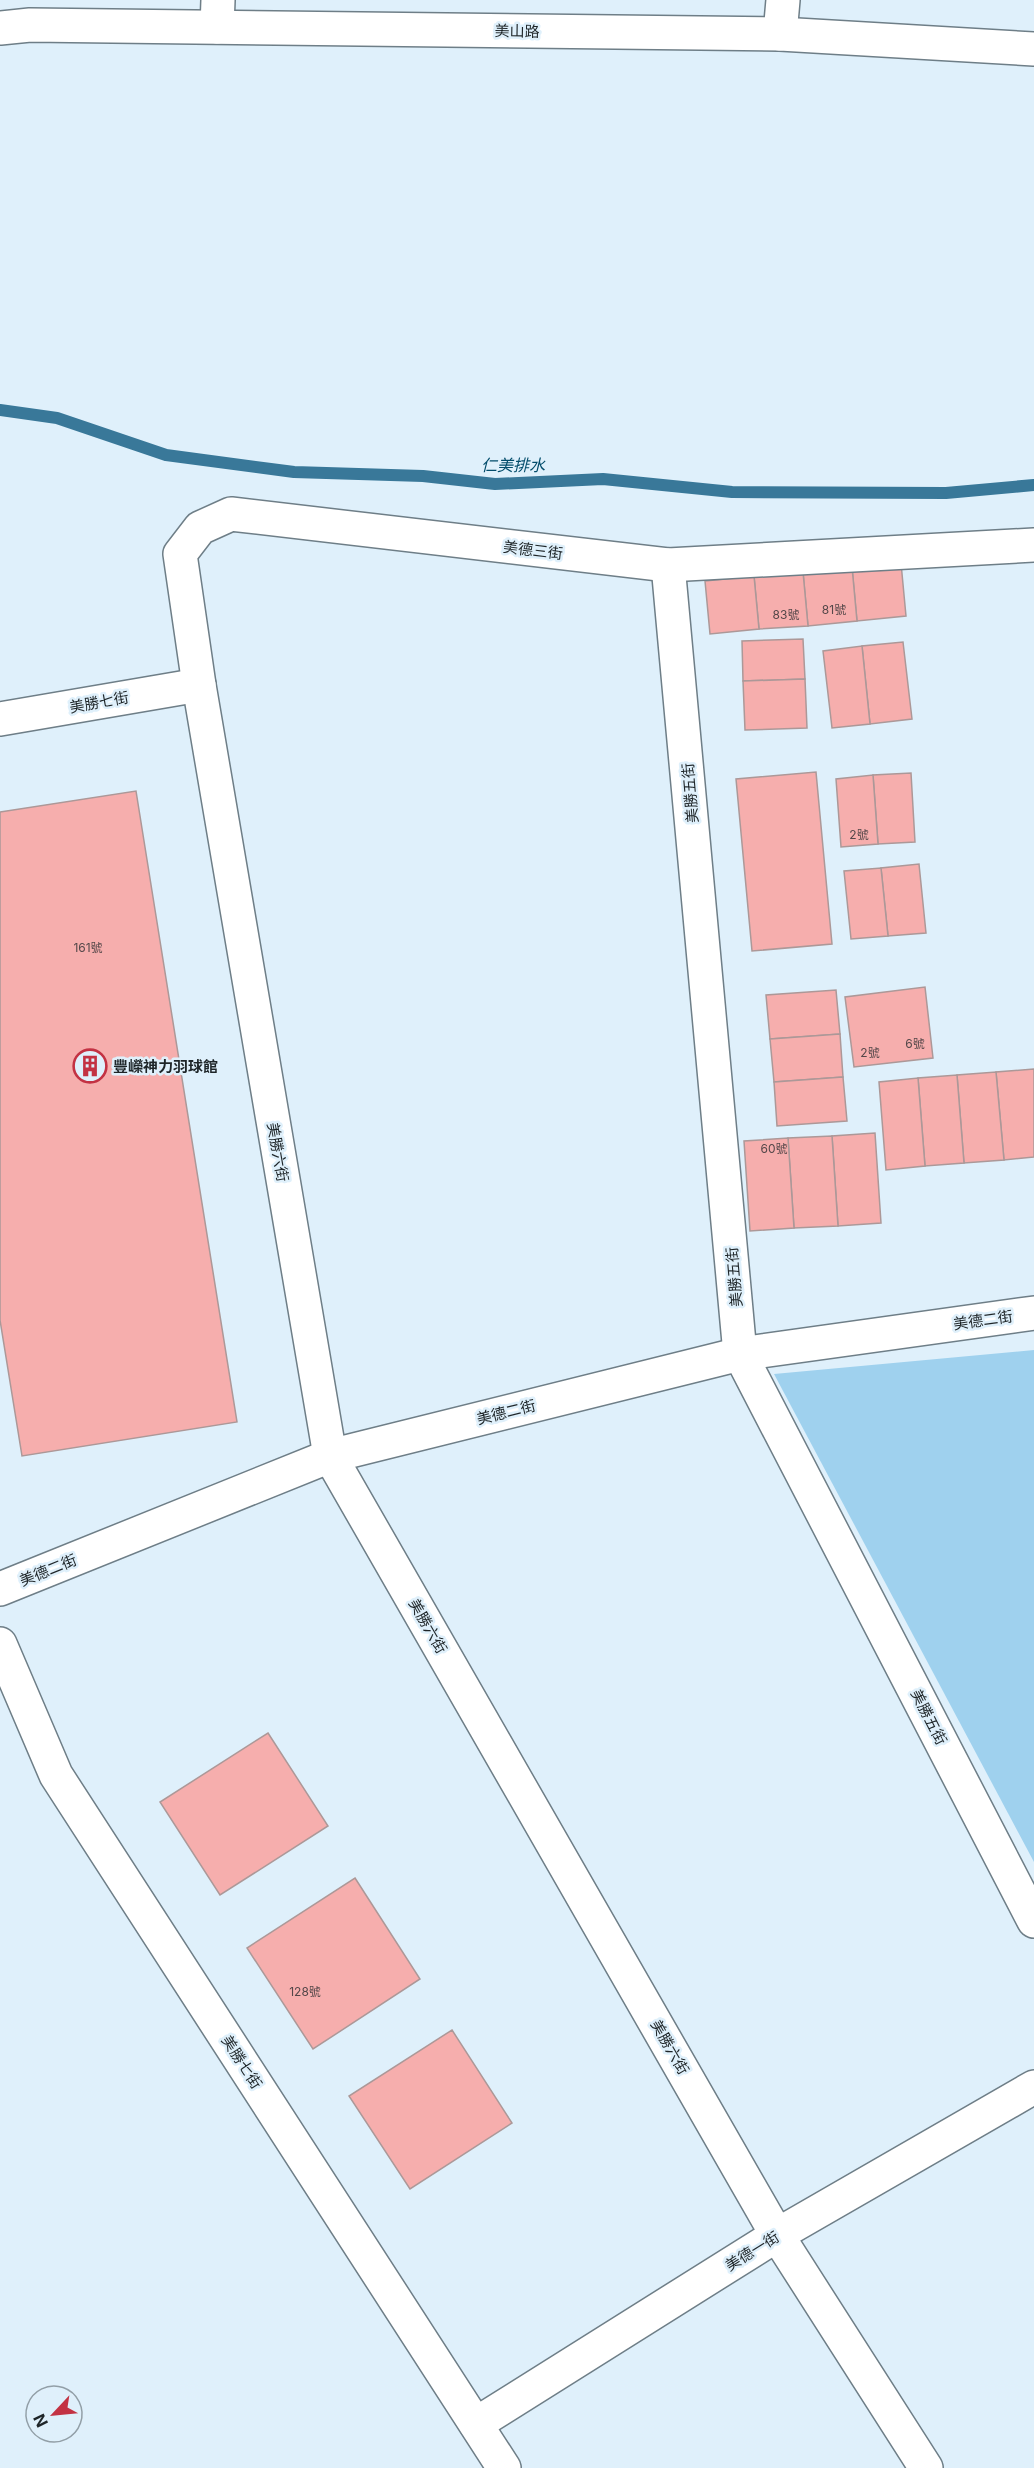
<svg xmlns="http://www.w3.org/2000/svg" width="1034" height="2468" viewBox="0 0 1034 2468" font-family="Inter,'Noto Sans TC',sans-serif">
<rect width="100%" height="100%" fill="#dff0fb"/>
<path fill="#9fd1ee" d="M1034,1350V1862L774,1374Z"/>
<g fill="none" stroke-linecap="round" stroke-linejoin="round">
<path stroke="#397899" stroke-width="12" d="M0,410L57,418L166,455L294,472L423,476L495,484L603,479L732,492L946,493L1034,485"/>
</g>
<g fill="#f6aead" stroke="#ac9898" stroke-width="1.5">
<path d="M901,563L906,616L857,621L852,567Z"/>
<path d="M852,567L857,621L808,626L803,572Z"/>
<path d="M803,572L808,626L759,629L754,576Z"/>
<path d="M754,576L759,629L710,634L705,581Z"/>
<path d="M803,639L805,679L743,681L742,641Z"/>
<path d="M903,642L912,719L870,724L862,646Z"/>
<path d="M862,646L870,724L832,728L823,651Z"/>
<path d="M805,679L807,728L745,730L743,681Z"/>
<path d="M816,772L832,944L752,951L736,779Z"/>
<path d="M911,773L915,842L878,844L873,775Z"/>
<path d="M873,775L878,844L841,847L836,779Z"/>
<path d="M136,791L237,1422L22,1456L0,1320V812Z"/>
<path d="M919,864L926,933L888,936L881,868Z"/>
<path d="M881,868L888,936L851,939L844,871Z"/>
<path d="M925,987L933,1058L854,1067L845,997Z"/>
<path d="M836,990L840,1034L770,1039L766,995Z"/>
<path d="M840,1034L843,1077L774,1082L770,1039Z"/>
<path d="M1034,1069V1157L1004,1160L996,1072Z"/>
<path d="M996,1072L1004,1160L964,1163L957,1075Z"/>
<path d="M957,1075L964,1163L925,1166L918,1078Z"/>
<path d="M843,1077L847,1121L777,1126L774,1082Z"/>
<path d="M918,1078L925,1166L886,1170L879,1082Z"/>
<path d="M875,1133L881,1223L838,1226L832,1136Z"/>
<path d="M832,1136L838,1226L794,1228L788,1138Z"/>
<path d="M788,1138L794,1228L750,1231L744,1141Z"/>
<path d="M268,1733L328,1826L220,1895L160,1802Z"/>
<path d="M355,1878L420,1979L313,2049L247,1948Z"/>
<path d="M452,2030L512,2123L410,2189L349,2096Z"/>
</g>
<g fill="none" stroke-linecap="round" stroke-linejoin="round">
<g stroke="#6e7e87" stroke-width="36">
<g id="minor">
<path d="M217,27L218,0"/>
<path d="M0,28L30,25L780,34L1034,49"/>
<path d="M780,34L783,0"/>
<path d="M668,565L740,1354L1034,1921"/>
<path d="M0,719L199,685"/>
<path d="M0,1589L330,1456L740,1354L1034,1313"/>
<path d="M0,1644L56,1775L504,2468"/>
<path d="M476,2424L777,2235L1034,2087"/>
<path d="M926,2468L777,2235L330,1456L199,685L180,554L200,528L231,514L668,565L1034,545"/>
</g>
</g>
<use href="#minor" stroke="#fff" stroke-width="33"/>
</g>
<defs>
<g id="building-ring" transform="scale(1.725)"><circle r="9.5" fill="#dff0fb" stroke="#c33243" stroke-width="1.5"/><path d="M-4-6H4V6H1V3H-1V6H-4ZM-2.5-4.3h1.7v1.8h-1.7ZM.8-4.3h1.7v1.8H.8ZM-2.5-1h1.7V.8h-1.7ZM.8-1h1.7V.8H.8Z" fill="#c33243"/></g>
</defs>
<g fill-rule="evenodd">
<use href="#building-ring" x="90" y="1066"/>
</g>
<g text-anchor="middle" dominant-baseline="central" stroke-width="5" stroke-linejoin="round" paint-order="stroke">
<g font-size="12" fill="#544749">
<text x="834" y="609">81號</text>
<text x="786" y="614">83號</text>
<text x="859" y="834">2號</text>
<text x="88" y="947">161號</text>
<text x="915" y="1043">6號</text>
<text x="870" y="1052">2號</text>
<text x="774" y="1148">60號</text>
<text x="305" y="1991">128號</text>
</g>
<g font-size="15" fill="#1e2528" stroke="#dff0fb">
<text transform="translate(517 31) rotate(1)">美山路</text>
<text transform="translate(533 550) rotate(7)">美德三街</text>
<text transform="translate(99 702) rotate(-10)">美勝七街</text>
<text transform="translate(690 793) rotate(-95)">美勝五街</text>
<text transform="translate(278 1152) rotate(80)">美勝六街</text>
<text transform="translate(734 1277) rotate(-95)">美勝五街</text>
<text transform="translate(983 1320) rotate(-8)">美德二街</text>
<text transform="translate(506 1412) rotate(-14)">美德二街</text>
<text transform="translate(48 1570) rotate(-22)">美德二街</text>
<text transform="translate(428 1626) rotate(60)">美勝六街</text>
<text transform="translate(929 1717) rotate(63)">美勝五街</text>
<text transform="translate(670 2047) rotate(60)">美勝六街</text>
<text transform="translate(242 2062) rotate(57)">美勝七街</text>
<text transform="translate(752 2251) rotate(-32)">美德一街</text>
</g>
<g font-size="15" font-weight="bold" fill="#1e2528" stroke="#dff0fb" text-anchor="start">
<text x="113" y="1066">豐嶸神力羽球館</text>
</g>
<g font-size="16" font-style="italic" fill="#024c6b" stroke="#dff0fb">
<text x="513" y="465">仁美排水</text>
</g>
</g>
<g transform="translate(54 2414) rotate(244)"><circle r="28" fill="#dff0fb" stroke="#929fa7" stroke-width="1.5"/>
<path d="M0-4.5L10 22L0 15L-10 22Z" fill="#c33243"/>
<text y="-9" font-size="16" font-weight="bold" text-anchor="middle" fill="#1e2528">N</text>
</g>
</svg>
